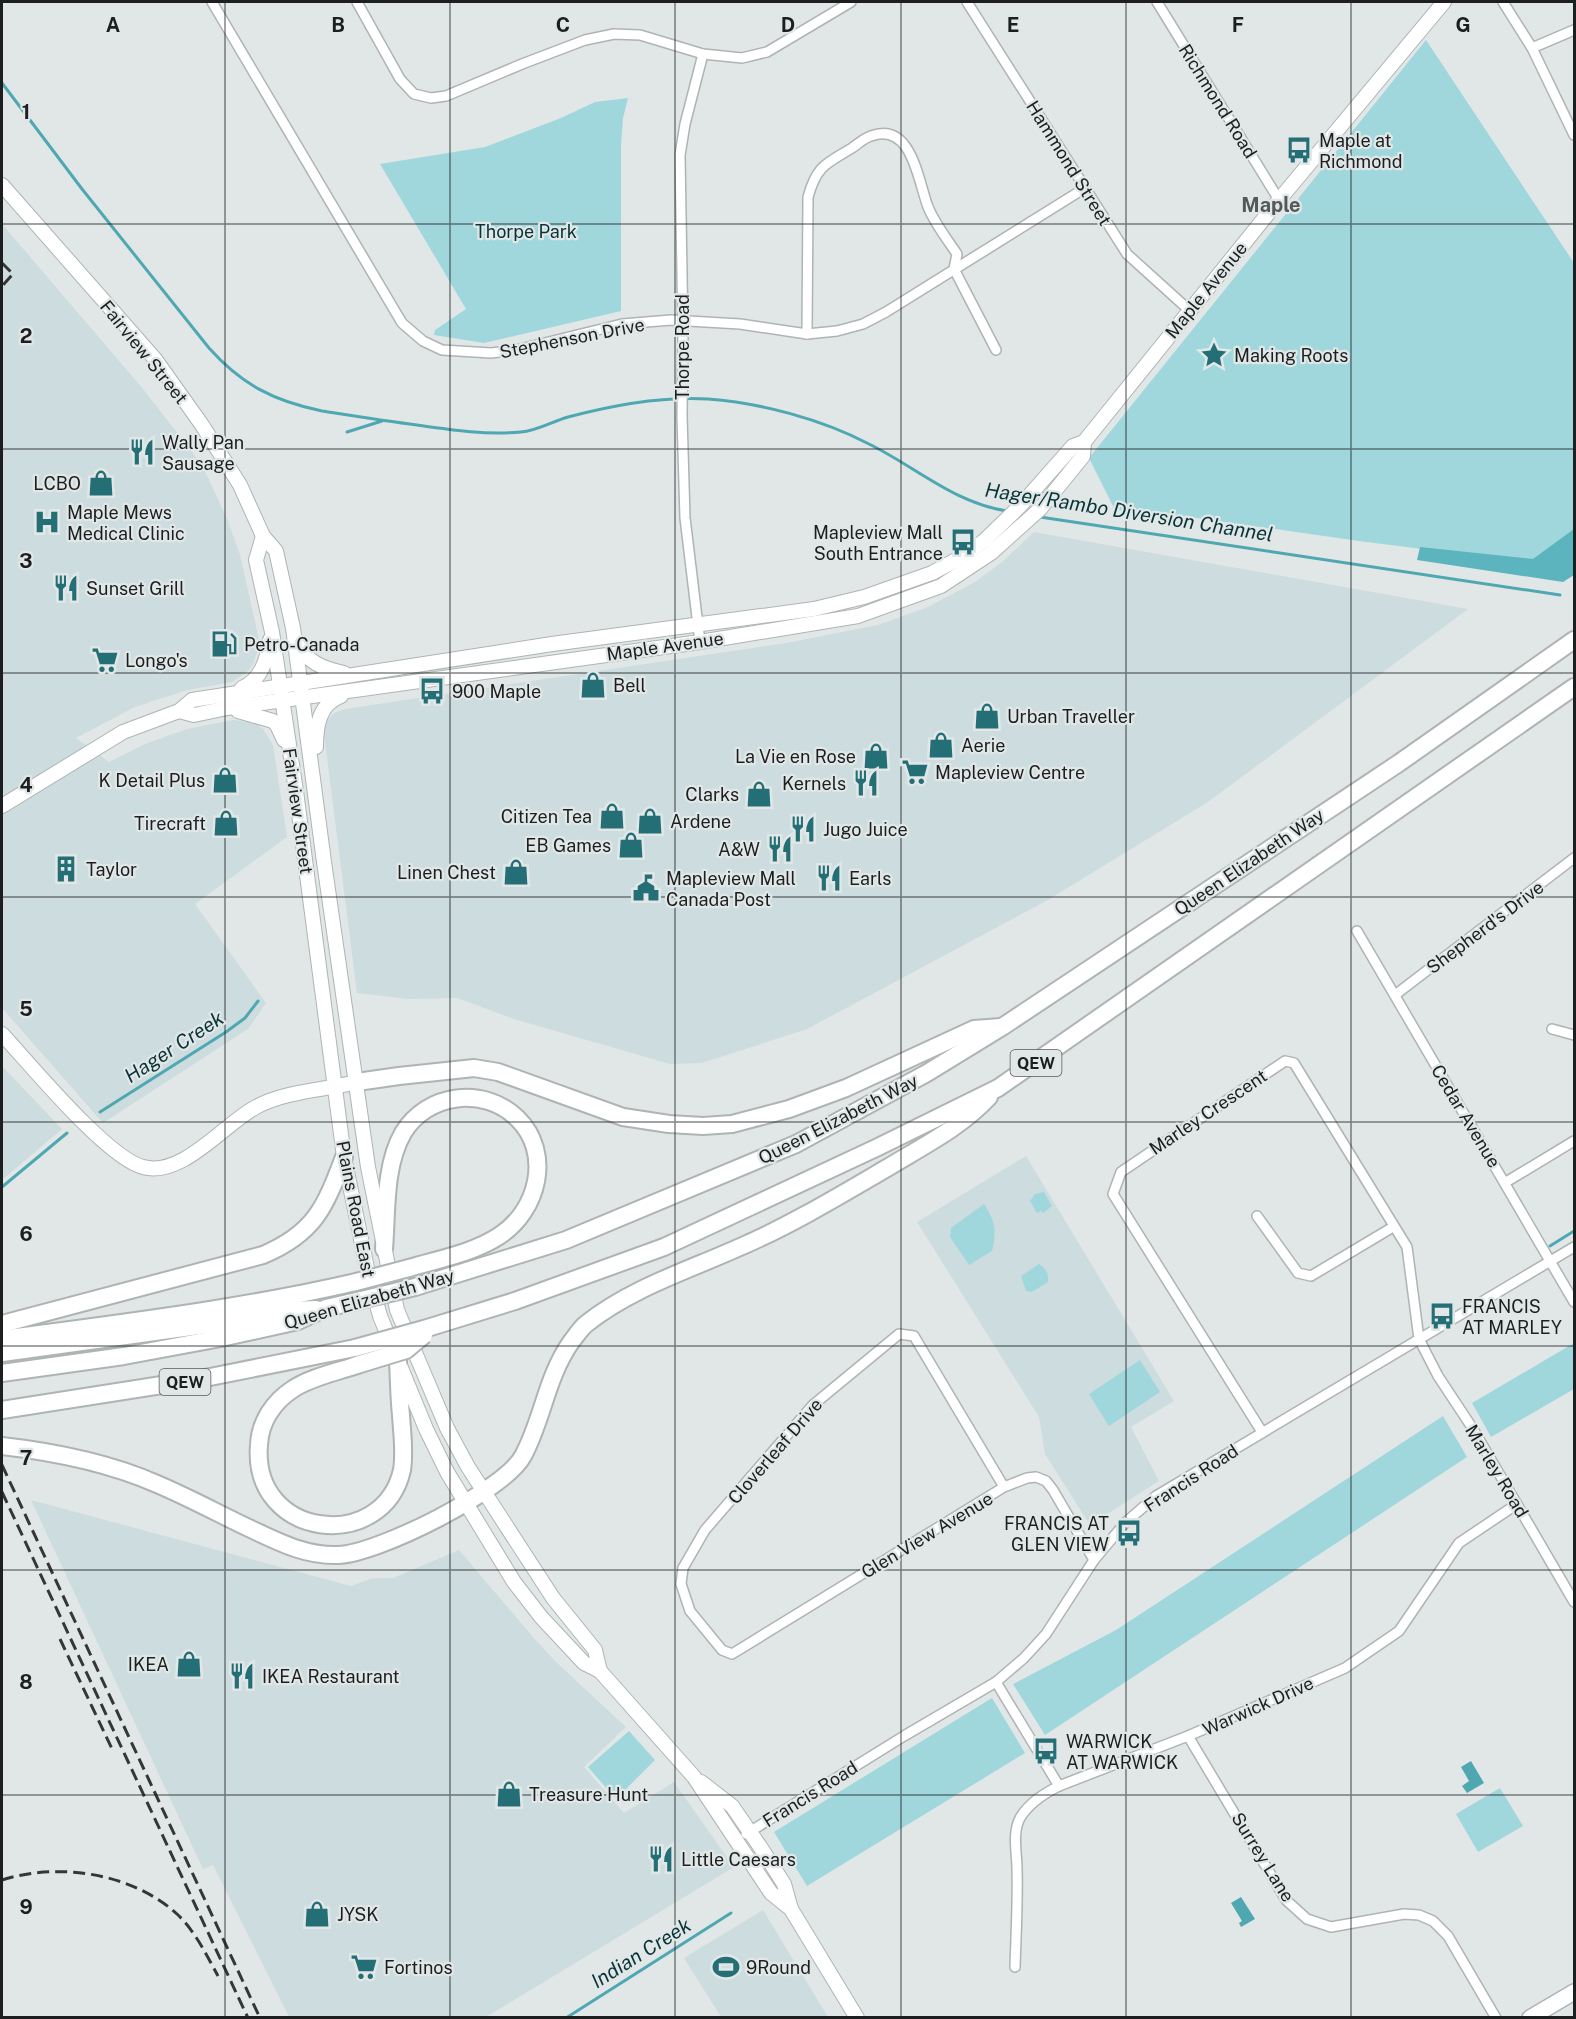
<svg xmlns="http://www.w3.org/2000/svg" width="1576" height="2019" viewBox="0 0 1576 2019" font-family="'Public Sans',sans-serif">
<rect width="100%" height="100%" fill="#e1e7e7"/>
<g fill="#cddcde">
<path d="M2,224L144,390L202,465L228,521L240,555L260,644L253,664L249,670L232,682L188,690L150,702L133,708L76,738L109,762L145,744L187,729L233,720L250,722L257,725L263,729L273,745L287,837L195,904L266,1003L248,1029L103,1123L2,1008Z"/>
<path d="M1034,532L1468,609L1208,802L1046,901L807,1029L702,1063L670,1064L514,1019L457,998L408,999L357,993L324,734L326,722L334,713L345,709L786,643L878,625L928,607L975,582L1002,562Z"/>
<path d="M2,1066L62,1129L2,1180Z"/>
<path d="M1026,1156L1174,1401L1131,1427L1159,1481L1090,1525L1045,1454L1039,1417L917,1222Z"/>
<path d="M31,1500L351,1586L373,1578H393L459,1550L533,1637L556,1662L626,1727L584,1767L624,1813L674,1782L734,1867L486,2017H289L213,1865L203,1869Z"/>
<path d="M763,1910L828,2017H721L684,1958Z"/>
</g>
<g fill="#9fd7dd">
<path d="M1426,40L1574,263V531L1531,563L1359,541L1162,513L1115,510L1089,458Z"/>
<path d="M628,98L623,118L621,145V311L484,343L434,335L435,330L466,309L380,164L485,147L561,118L595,102Z"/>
<path d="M1044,1192L1052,1206L1043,1213L1041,1211L1037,1213L1030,1201L1035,1194Z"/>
<path d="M984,1204C995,1221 997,1231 992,1251L969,1265L950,1237L951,1228Z"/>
<path d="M1039,1264C1046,1268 1049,1274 1048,1282L1032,1292L1026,1291L1021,1276Z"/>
<path d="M1574,1343V1389L1491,1437L1472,1403Z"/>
<path d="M1140,1360L1160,1392L1109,1426L1089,1394Z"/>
<path d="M1443,1416L1467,1457L1045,1735L1013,1684L1116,1630Z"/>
<path d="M992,1698L1025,1753L807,1886L774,1832Z"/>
<path d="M629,1731L655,1760L616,1799L588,1767Z"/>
<path d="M1500,1788L1523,1826L1478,1852L1456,1814Z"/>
</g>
<path fill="#5cb4be" d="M1574,529V575L1563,582L1417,560L1420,547L1533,559Z"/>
<g fill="#4fa8b1">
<path d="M1471,1761L1484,1783L1467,1793L1462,1786L1469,1781L1461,1767Z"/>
<path d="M1241,1897L1255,1919L1241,1927L1239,1923L1242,1921L1231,1903Z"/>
</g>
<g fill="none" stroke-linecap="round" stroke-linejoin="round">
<g stroke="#4fa8b1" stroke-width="3">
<path d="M2,83L82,189L209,348C242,385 274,401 322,411C354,416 385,421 417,425C452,430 485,435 521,432C537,431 553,421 568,417C613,405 661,396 708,399C761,403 821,419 869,444C916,467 954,503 1007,511"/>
<path d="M347,432L382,421"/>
<path d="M1040,517L1560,595"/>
<path d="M100,1112L226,1032L245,1018L258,1001"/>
<path d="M2,1187L67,1133"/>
<path d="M1550,1246L1574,1231"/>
<path d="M566,2018L731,1913"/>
</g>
<g stroke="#aeb4b4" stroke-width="12">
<g id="street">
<path d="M212,2L402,323L423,341L442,350L491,353L516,350L622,324L671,320L740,324L807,334L837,331L863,324L886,312L1085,188"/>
<path d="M357,2L400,79L414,94L431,98L446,96L522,64L585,40L614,34L640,35L703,54L742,58L767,52L851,2"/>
<path d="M967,2L1127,254L1189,310"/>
<path d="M1157,2L1279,200"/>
<path d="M1503,2L1532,48L1574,135"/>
<path d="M1532,48L1574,30"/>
<path d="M807,334L808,197C817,165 826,164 852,148C858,144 864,138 871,136C912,121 918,181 928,207C935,224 947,239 957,254L954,269L996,350"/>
<path d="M700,642L685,518L682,416L683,333L680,155L685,124L703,54"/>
<path d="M1357,931L1574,1302"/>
<path d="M1395,995L1574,858"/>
<path d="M1552,1029L1574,1035"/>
<path d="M1506,1182L1574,1141"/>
<path d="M1257,1216L1298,1273L1311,1276L1393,1227"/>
<path d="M1262,1432L1113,1194L1121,1172L1285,1061L1294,1063L1407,1247L1419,1339L1438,1376L1473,1429L1574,1602"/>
<path d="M1004,1487L914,1336L899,1334L813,1405L705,1530L683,1568L681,1584L690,1611L722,1650L732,1654L1004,1487L1027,1478L1036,1477L1046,1481L1053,1490L1094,1560"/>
<path d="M996,1682L1059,1786"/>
<path d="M1188,1736L1286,1900L1307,1919L1331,1927L1404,1914L1419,1915L1433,1921L1448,1936L1496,2018"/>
<path d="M746,1834L904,1736L996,1682L1024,1658L1046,1634L1094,1560L1125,1523L1156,1496L1574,1247"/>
<path d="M1015,1967C1016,1934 1018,1901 1017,1869C1017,1853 1012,1833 1020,1818C1029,1803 1043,1794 1059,1786L1188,1736L1345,1668L1399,1631L1459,1543L1517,1504"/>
</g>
</g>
<g stroke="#aeb4b4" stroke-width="16">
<g id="secondary">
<path d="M2,185L155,359L202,425L240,485L263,536L276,551L293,628L324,862L368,1167L397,1310L447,1428L468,1467L553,1598L595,1650L600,1671"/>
<path d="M263,536L256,560L272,632L296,791L344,1157L367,1268L380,1316L393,1348"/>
<path d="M298,642C305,662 324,669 344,673"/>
<path d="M242,688C261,680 267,660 270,640"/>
<path d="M179,711L194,715L227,708L700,642L858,616L941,586L991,553L1040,509L1058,487L1083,456L1084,442"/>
<path d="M238,711L273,721L277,725L284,740"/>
<path d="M316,747C316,726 319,704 341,696"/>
<path d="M2,806L123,732L179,711L192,700L552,644L814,609L864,597L932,573L956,560L984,541L1020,506L1073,446L1084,442L1279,200L1444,2"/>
<path d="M2,1034C30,1064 107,1158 143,1167C182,1178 224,1124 256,1107C286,1091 324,1090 357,1082"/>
<path d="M401,1368L426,1429L447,1472L514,1582L541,1617L584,1663L600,1671L694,1777L771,1893L791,1909"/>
<path d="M701,1782L732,1806L761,1848L784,1884L791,1909L857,2018"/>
</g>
</g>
<g stroke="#aeb4b4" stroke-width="18">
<path id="primary" d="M1530,2018L1574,1992"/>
</g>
<g stroke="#aeb4b4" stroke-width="20">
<g id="highway">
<path d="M357,1082L399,1076L474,1068L498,1072L623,1117L669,1124L703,1126L732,1124L789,1109L846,1088L974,1029L1001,1027"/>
<path d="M384,1249C387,1212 384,1166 403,1133C427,1093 484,1086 517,1118C553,1153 538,1211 499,1236C473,1253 439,1259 409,1268"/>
<path d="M415,1287L566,1240L796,1144L927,1073L1002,1027L1399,763L1574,640"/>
<path d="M2,1324L263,1255C315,1233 325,1207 344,1157"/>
<path d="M424,1329L515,1301L664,1247L876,1148L998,1088L1574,687"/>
<path d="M2,1339C120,1323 239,1309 356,1282"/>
<path d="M2,1353L213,1324L292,1310L316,1309"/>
<path d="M357,1365C337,1372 311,1377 293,1389C273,1402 260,1422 259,1445C251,1539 383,1554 402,1470C405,1452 402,1433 401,1415C399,1397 399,1379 398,1361"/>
<path d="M2,1373L124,1356L221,1338L298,1321L326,1308L361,1300"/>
<path d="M2,1410L200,1379L355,1348"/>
<path d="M2,1446C55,1452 107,1462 157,1484C190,1498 221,1515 253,1530C281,1543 306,1556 338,1555C377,1554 504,1491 523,1456C543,1419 546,1378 571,1342C576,1336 580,1329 586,1324C631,1288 689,1270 740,1247C791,1225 839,1196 887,1168C923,1146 960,1128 989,1097"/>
</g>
</g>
<use href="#street" stroke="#fff" stroke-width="9"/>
<use href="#secondary" stroke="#fff" stroke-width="14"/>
<use href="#primary" stroke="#fff" stroke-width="15"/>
<use href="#highway" stroke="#fff" stroke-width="16"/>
<g stroke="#343637" stroke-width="3" stroke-dasharray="12 6" stroke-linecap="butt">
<path d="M2,263L13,274L3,285"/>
<path d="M2,1465L260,2018"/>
<path d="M2,1492L248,2018"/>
<path d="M60,1639L113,1751"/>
<path d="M2,1880C59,1862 132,1873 177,1914C195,1931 206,1954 218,1976"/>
</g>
<g stroke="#aeb4b4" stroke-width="20" stroke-linecap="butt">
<g id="highway-bridge">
<path d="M356,1282L409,1268"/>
<path d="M361,1300L415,1287"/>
<path d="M355,1348L424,1329"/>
<path d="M357,1365L406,1350L424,1335"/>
</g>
</g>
<use href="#highway-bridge" stroke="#fff" stroke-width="16"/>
</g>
<path fill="none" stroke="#1c1e1f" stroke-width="1.5" stroke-opacity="0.55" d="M225,2V2018M450,2V2018M675,2V2018M901,2V2018M1126,2V2018M1351,2V2018M2,224H1574M2,449H1574M2,673H1574M2,897H1574M2,1122H1574M2,1346H1574M2,1570H1574M2,1795H1574"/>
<defs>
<g id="bus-bare" transform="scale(2.07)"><path d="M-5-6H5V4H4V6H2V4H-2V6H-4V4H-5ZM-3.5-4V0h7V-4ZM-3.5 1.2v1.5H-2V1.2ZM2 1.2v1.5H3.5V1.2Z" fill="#246e76" stroke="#e1e7e7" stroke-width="2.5" paint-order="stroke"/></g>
<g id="sight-bare" transform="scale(2.07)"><path d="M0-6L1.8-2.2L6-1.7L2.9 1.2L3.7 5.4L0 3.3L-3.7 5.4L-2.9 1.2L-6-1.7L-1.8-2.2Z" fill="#246e76" stroke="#e1e7e7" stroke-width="2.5" paint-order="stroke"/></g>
<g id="restaurant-bare" transform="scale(2.07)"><path d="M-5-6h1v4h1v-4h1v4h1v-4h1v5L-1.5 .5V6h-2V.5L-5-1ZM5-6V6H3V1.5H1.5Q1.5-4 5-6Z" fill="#246e76" stroke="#e1e7e7" stroke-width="2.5" paint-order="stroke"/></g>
<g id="shop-bare" transform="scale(2.07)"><path d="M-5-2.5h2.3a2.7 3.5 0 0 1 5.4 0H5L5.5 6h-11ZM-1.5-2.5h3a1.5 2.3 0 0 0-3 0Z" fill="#246e76" stroke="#e1e7e7" stroke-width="2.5" paint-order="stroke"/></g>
<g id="hospital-bare" transform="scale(2.07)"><path d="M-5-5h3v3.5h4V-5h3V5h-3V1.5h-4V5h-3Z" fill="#246e76" stroke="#e1e7e7" stroke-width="2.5" paint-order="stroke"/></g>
<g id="fuel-bare" transform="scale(2.07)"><path d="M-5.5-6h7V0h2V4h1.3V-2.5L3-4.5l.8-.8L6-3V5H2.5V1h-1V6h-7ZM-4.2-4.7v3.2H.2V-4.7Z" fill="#246e76" stroke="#e1e7e7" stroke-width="2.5" paint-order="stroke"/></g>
<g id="supermarket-bare" transform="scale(2.07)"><path d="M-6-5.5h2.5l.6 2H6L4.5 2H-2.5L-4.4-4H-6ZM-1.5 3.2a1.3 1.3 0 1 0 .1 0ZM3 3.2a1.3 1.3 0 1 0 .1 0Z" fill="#246e76" stroke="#e1e7e7" stroke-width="2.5" paint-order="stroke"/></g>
<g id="building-bare" transform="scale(2.07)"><path d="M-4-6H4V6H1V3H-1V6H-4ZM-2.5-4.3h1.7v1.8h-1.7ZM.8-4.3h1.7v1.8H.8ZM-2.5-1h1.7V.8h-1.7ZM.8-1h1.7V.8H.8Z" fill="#246e76" stroke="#e1e7e7" stroke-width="2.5" paint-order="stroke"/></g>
<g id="civic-bare" transform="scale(2.07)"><path d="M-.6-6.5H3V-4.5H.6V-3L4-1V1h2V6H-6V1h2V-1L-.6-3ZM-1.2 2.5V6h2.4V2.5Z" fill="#246e76" stroke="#e1e7e7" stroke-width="2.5" paint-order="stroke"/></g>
<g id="stadium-bare" transform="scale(2.07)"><path d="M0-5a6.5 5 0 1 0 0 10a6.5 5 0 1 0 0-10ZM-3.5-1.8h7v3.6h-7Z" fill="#246e76" stroke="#e1e7e7" stroke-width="2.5" paint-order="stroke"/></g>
</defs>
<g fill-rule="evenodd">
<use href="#bus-bare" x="1299" y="150"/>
<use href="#sight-bare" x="1214" y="355"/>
<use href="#restaurant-bare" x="142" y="452"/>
<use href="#shop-bare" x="101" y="483"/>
<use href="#hospital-bare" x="47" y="522"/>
<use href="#bus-bare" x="963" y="542"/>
<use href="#restaurant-bare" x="66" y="588"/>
<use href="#fuel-bare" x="224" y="644"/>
<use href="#supermarket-bare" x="105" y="660"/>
<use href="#shop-bare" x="593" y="685"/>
<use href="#bus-bare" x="432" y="691"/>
<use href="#shop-bare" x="987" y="716"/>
<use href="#shop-bare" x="941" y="745"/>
<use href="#shop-bare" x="876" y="756"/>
<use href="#supermarket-bare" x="915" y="772"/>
<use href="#shop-bare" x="225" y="780"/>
<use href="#restaurant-bare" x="866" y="783"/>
<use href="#shop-bare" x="759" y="794"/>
<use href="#shop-bare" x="612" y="816"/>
<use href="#shop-bare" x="650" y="821"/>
<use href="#shop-bare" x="226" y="823"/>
<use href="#restaurant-bare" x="803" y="829"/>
<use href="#shop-bare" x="631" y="845"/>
<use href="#restaurant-bare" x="780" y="849"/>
<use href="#building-bare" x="66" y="869"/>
<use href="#shop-bare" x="516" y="872"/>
<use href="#restaurant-bare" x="829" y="878"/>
<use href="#civic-bare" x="646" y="888"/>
<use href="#bus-bare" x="1442" y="1316"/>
<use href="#bus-bare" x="1129" y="1533"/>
<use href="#shop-bare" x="189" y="1664"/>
<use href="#restaurant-bare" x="242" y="1676"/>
<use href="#bus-bare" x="1046" y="1751"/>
<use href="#shop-bare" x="509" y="1794"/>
<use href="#restaurant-bare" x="661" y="1859"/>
<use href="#shop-bare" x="317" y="1914"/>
<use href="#supermarket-bare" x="364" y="1967"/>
<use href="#stadium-bare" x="726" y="1967"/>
</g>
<g text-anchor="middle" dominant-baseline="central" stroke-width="4.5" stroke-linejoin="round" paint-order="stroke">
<g fill="#e1e7e7" stroke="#575a5b" stroke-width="1.5">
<rect x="1010.5" y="1050" width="51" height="26" rx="4.5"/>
<rect x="159.5" y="1369" width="51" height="26" rx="4.5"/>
</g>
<g font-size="16" font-weight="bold" fill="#1c1e1f">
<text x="1036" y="1063">QEW</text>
<text x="185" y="1382">QEW</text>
</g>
<g font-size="18" fill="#1c1e1f" stroke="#e1e7e7">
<text transform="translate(1218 101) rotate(58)">Richmond Road</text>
<text transform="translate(1069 163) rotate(58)">Hammond Street</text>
<text transform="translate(1206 290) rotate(-51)">Maple Avenue</text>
<text transform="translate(572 338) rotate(-11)">Stephenson Drive</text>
<text transform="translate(682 347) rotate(-90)">Thorpe Road</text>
<text transform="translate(144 352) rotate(51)">Fairview Street</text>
<text transform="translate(665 646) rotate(-8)">Maple Avenue</text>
<text transform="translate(298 811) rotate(82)">Fairview Street</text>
<text transform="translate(1249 862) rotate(-34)">Queen Elizabeth Way</text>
<text transform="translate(1485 927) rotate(-37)">Shepherd's Drive</text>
<text transform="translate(1208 1112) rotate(-34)">Marley Crescent</text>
<text transform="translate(1466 1116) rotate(59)">Cedar Avenue</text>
<text transform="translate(838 1119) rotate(-27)">Queen Elizabeth Way</text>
<text transform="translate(356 1209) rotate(79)">Plains Road East</text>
<text transform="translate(369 1299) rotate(-16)">Queen Elizabeth Way</text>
<text transform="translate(775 1451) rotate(-49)">Cloverleaf Drive</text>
<text transform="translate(1497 1471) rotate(59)">Marley Road</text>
<text transform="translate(1191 1478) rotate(-33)">Francis Road</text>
<text transform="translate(927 1535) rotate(-31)">Glen View Avenue</text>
<text transform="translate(1258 1706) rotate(-24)">Warwick Drive</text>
<text transform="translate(810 1794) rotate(-32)">Francis Road</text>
<text transform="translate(1263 1857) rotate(58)">Surrey Lane</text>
</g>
<g font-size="18" fill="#1c1e1f" stroke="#e1e7e7" text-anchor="start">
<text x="1319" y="140">Maple at<tspan x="1319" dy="21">Richmond</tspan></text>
<text x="1234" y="355">Making Roots</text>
<text x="162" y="442">Wally Pan<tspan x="162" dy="21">Sausage</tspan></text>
<text x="81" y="483" text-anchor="end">LCBO</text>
<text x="67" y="512">Maple Mews<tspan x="67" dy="21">Medical Clinic</tspan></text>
<text x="943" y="532" text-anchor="end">Mapleview Mall<tspan x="943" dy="21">South Entrance</tspan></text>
<text x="86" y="588">Sunset Grill</text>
<text x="244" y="644">Petro-Canada</text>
<text x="125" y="660">Longo's</text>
<text x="613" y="685">Bell</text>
<text x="452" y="691">900 Maple</text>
<text x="1007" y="716">Urban Traveller</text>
<text x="961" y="745">Aerie</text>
<text x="856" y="756" text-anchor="end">La Vie en Rose</text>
<text x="935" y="772">Mapleview Centre</text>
<text x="205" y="780" text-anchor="end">K Detail Plus</text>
<text x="846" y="783" text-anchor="end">Kernels</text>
<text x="739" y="794" text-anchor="end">Clarks</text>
<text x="592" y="816" text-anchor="end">Citizen Tea</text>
<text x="670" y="821">Ardene</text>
<text x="206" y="823" text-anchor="end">Tirecraft</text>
<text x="823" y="829">Jugo Juice</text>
<text x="611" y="845" text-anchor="end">EB Games</text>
<text x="760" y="849" text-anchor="end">A&amp;W</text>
<text x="86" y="869">Taylor</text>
<text x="496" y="872" text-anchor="end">Linen Chest</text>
<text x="666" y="878">Mapleview Mall<tspan x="666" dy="21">Canada Post</tspan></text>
<text x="849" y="878">Earls</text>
<text x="1462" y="1306">FRANCIS<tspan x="1462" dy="21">AT MARLEY</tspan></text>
<text x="1109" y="1523" text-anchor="end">FRANCIS AT<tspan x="1109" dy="21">GLEN VIEW</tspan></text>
<text x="169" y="1664" text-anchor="end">IKEA</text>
<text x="262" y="1676">IKEA Restaurant</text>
<text x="1066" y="1741">WARWICK<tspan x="1066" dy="21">AT WARWICK</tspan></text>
<text x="529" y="1794">Treasure Hunt</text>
<text x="681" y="1859">Little Caesars</text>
<text x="337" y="1914">JYSK</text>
<text x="384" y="1967">Fortinos</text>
<text x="746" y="1967">9Round</text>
</g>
<g font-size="18" fill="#083439" stroke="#e1e7e7">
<text x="526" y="231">Thorpe Park</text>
</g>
<g font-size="20" font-weight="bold" fill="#545859" stroke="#e1e7e7">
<text x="1271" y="205">Maple</text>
</g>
<g font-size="20" font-style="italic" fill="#093539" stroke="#e1e7e7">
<text transform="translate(1129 512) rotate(9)">Hager/Rambo Diversion Channel</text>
<text transform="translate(174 1047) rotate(-33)">Hager Creek</text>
<text transform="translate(641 1953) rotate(-32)">Indian Creek</text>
</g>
</g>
<g font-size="20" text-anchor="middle" font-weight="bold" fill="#1c1e1f" stroke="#e1e7e7" stroke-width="4.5" stroke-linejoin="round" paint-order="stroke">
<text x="113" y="32">A</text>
<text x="338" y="32">B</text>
<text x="563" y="32">C</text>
<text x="788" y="32">D</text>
<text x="1013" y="32">E</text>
<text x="1238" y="32">F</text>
<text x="1463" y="32">G</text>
<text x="26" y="119">1</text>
<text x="26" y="343">2</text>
<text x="26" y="568">3</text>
<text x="26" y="792">4</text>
<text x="26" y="1016">5</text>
<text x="26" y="1241">6</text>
<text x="26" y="1465">7</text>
<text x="26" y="1689">8</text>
<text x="26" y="1914">9</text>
</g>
<rect width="1576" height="2019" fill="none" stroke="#1c1e1f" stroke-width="6"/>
</svg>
